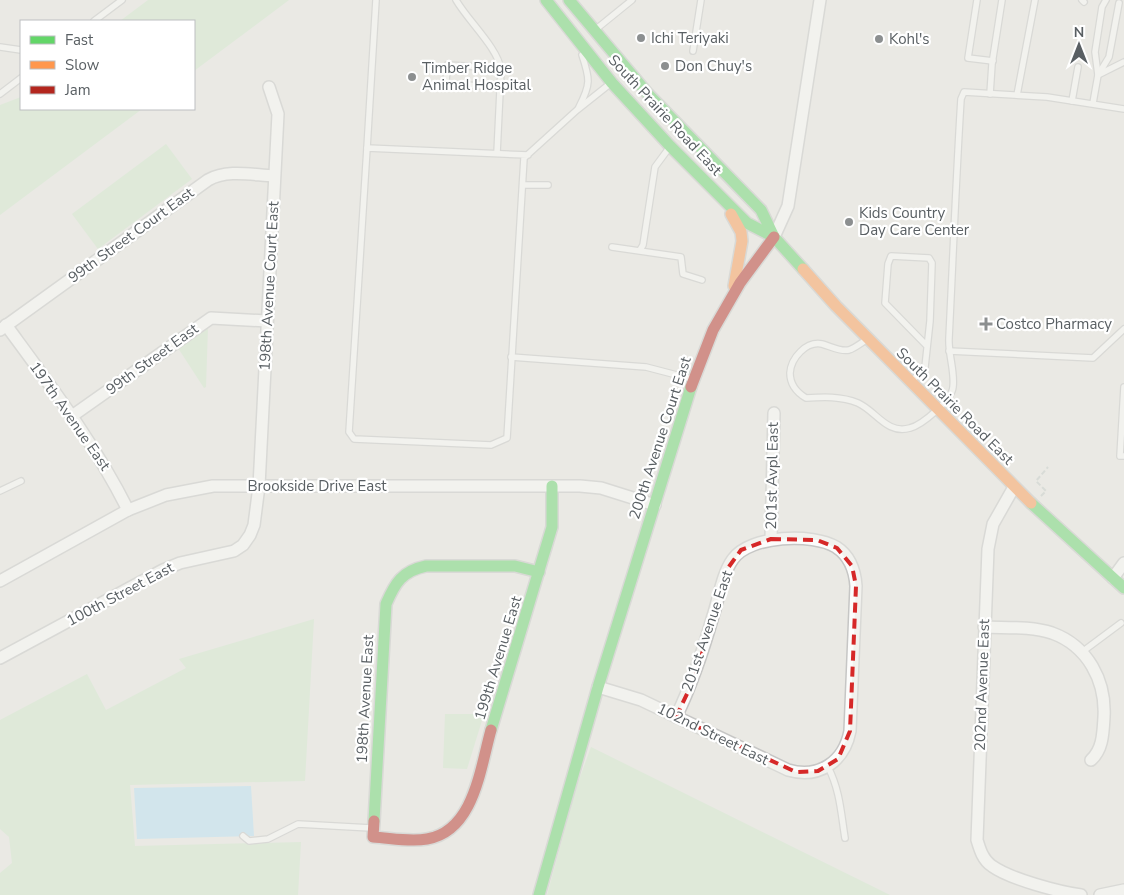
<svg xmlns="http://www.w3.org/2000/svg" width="1124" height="895" viewBox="0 0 1124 895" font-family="'Nunito Sans',sans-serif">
<rect width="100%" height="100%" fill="#eae9e4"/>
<g fill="#d2e9cd">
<path d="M148,0H289L194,71V21H120Z"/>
<path d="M21,97V109H142L0,215V105Z"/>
<path d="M166,144L192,179L98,249L72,214Z"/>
<path d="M208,327L206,387L204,388L178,348Z"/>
<path d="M314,619L305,781L130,785L135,846L301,842L298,895H0V873L12,863L9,837L0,829V720L87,674L106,710L186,668L179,659Z"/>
<path d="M445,714H484L467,769L443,768Z"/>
<path d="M591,747L890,895H547L576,788Z"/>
</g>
<path fill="#b6e1f7" d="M251,786L254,836L137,839L134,788Z"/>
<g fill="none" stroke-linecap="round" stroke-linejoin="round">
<g stroke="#c6c6c5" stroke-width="8">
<g id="lane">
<path d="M456,0C468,21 498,48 501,70L497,153"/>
<path d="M977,0L968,58L993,61"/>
<path d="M1082,0L1084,2"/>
<path d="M94,21L122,0"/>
<path d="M595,30L632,0"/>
<path d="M0,47L21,50"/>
<path d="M693,51L701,0"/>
<path d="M1100,74L1124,62"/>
<path d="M1098,75L1095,52L1102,7L1106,0"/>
<path d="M501,87L446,84L447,65L501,68"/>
<path d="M0,94L21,78"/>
<path d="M990,94L992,64L1002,0"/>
<path d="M1017,95L1035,0"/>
<path d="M1072,101L1078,67"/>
<path d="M1093,103L1098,75L1109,57L1119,3"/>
<path d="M579,107C591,84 590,79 582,55"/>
<path d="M367,148L376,0"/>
<path d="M528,155L367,148L349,432L354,439L491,445L507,438L524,158L577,110L611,83"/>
<path d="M523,185H548"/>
<path d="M612,247L681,257L683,274L702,280"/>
<path d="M640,250L643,245L655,167L669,148"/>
<path d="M866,340C861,343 855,348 849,350C840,352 830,346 822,344C806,341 791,358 790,373C790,384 796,392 806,398C823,397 841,396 858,403C876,411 887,435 910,428C922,425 952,400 953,387C955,371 948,354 949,338C953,258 956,179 961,99L964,92L1047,97L1124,109"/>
<path d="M949,351L1093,358L1124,329"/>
<path d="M511,357L646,367L692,379"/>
<path d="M912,381L925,367L930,321L932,263L929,258L891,256L888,264L885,303L927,346"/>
<path d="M1124,387L1120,456H1124"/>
<path d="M0,491L21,481"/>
<path d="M1082,652L1121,623"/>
<path d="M828,767C840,790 841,813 845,838"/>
<path d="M243,836L249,841L268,839L298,824L371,828"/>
</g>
</g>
<g stroke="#c6c6c5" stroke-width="14">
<g id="street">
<path d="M774,237L788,206L820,0"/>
<path d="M6,325C50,385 95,444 128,510"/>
<path d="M0,330L208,180C228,169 252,175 274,176"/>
<path d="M72,416L211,318L267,321"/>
<path d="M1014,487L993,524L988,549L977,840C980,850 983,860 992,866C1010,879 1059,892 1081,895"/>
<path d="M771,539L774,413"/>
<path d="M1113,578L1124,563"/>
<path d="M0,581L128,510L166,495L213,486H580L601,488L655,505"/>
<path d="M984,627C1005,628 1031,626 1052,633C1088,646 1106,681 1104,717C1103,733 1103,749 1091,760"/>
<path d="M0,658L163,570L180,563L234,551L243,545L250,535L254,525L259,486L278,114L269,87"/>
<path d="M598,687L641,700L788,770C819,779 844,762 850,731L856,586C855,571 850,556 836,547C813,533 750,535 733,559C722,574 719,598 713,616C703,651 692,684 676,717"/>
<path d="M1100,895L1124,890"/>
</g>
</g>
<g stroke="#c5c6c5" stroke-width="14">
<g id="fast">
<path d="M546,0L612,83L670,146L747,223L774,237"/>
<path d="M569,0L648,94L761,210L774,237L803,269"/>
<path d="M1031,503L1124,588"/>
<path d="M491,730L552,527V486"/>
<path d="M374,821L386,604C395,583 402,571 426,566H515L539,572"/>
<path d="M539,895L598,687L691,387"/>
</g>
</g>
<g stroke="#c5c6c5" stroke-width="14">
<g id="slow">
<path d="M731,214L741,232L742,241L734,286"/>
<path d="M803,269L836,306L1031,503"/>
</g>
</g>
<g stroke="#c5c6c5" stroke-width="14">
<g id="jam">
<path d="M691,387L713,330L740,283L774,237"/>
<path d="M374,821L373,837C391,838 409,842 427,839C474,831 480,769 491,730"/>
</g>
</g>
<path stroke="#c4cbc7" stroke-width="2" stroke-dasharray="5 2.5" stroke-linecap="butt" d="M1041,496L1046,491L1036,481L1048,467"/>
<use href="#lane" stroke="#fcfcfb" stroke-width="5.5"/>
<use href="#street" stroke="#fcfcfb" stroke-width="11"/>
<use href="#fast" stroke="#63d668" stroke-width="11"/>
<use href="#slow" stroke="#ff974d" stroke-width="11"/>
<use href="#jam" stroke="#b3261e" stroke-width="11"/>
</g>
<path d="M0 0H1124V895H0ZM771,539L817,540L837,548L852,566L856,586L850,731L838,759L818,771L796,772L676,717L695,677L728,568L741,550Z" fill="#eae9e4" fill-opacity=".55" fill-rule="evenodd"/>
<path fill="none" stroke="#d62828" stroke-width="4" stroke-dasharray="10 6" stroke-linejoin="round" d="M771,539L817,540L837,548L852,566L856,586L850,731L838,759L818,771L796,772L676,717L695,677L728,568L741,550Z"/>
<g fill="#8c8f90" stroke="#fff" stroke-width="2">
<circle cx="641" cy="38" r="5"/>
<circle cx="879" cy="39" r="5"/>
<circle cx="665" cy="66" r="5"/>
<circle cx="412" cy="77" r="5"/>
<circle cx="849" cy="222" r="5"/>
<path d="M983.5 316.5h5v5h5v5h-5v5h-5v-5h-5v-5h5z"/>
</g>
<g text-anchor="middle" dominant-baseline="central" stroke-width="4.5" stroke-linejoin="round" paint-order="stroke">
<g font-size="15" fill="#595f63" stroke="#fff" text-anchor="start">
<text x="651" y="38">Ichi Teriyaki</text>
<text x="889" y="39">Kohl's</text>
<text x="675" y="66">Don Chuy's</text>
<text x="422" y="68">Timber Ridge<tspan x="422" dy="17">Animal Hospital</tspan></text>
<text x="859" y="213">Kids Country<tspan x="859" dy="17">Day Care Center</tspan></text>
<text x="996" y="324">Costco Pharmacy</text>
</g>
<g font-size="15" fill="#595f63" stroke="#fff">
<text transform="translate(665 115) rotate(47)">South Prairie Road East</text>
<text transform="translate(131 235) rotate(-36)">99th Street Court East</text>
<text transform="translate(269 286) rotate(-87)">198th Avenue Court East</text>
<text transform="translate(152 359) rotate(-36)">99th Street East</text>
<text transform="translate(955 406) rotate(45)">South Prairie Road East</text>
<text transform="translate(70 416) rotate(55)">197th Avenue East</text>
<text transform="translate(660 438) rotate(-72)">200th Avenue Court East</text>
<text transform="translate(772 476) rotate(-89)">201st Avpl East</text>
<text x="317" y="486">Brookside Drive East</text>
<text transform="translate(120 594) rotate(-28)">100th Street East</text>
<text transform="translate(707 631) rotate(-71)">201st Avenue East</text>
<text transform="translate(498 658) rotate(-73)">199th Avenue East</text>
<text transform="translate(982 685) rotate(-88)">202nd Avenue East</text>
<text transform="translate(365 699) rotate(-87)">198th Avenue East</text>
<text transform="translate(713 734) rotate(26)">102nd Street East</text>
</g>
</g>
<rect x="20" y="20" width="175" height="90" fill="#ffffff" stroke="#bdbfc1"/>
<rect x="30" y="36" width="25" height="8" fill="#63d668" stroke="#bdbfc1"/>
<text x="65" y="45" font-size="15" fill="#595f63">Fast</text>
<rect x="30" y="61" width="25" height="8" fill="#ff974d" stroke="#bdbfc1"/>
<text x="65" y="70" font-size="15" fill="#595f63">Slow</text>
<rect x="30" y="86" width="25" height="8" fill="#b3261e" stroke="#bdbfc1"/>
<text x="65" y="95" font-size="15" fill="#595f63">Jam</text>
<g transform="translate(1079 45)" stroke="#ffffff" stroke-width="4" paint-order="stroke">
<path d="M0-4L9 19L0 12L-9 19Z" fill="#595f63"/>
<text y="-8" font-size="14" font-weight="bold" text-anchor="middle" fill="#595f63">N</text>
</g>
</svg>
